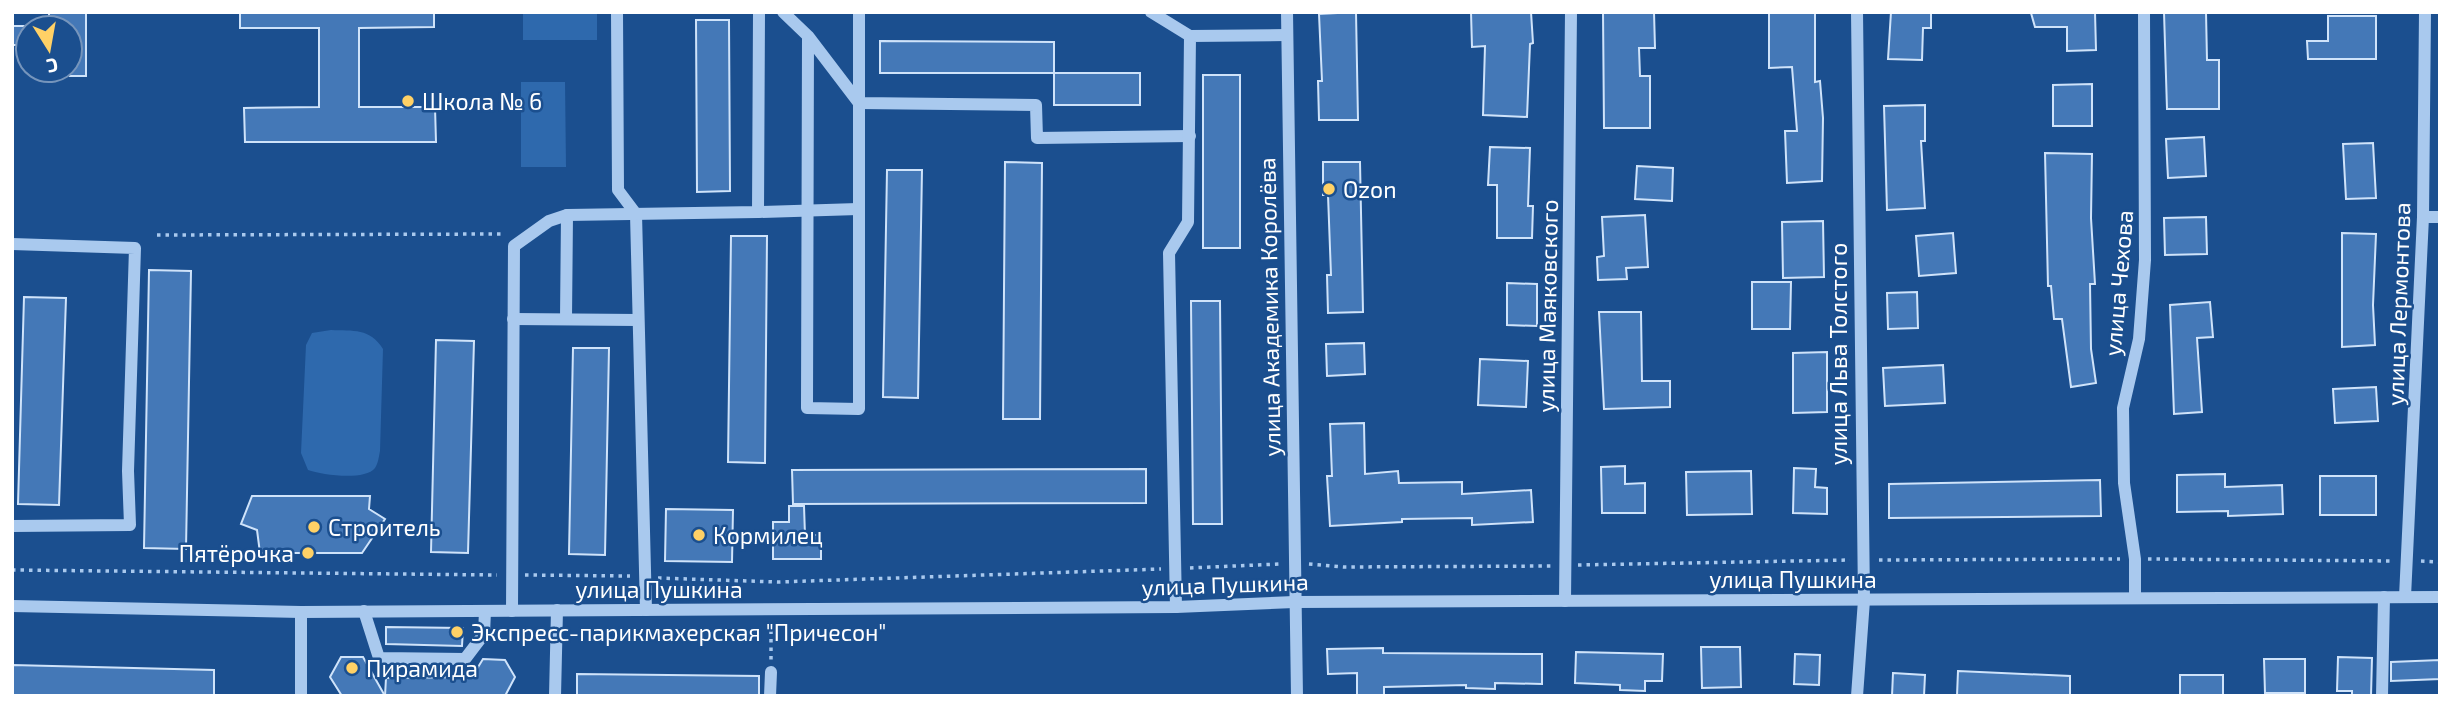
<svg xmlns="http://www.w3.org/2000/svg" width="2452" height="708" viewBox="0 0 2452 708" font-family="'Exo 2',sans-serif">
<rect width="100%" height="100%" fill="#1b4f8f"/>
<g fill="#2e69ad">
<rect x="523" y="12" width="74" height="28"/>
<path d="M521,82H565L566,167H521Z"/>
<path d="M331,330C353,331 370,328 383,349L380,451C379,456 378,464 375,468C365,481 322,475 308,470L301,453L306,345L312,333Z"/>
</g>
<g fill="#4478b7" stroke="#cfe3fa" stroke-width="2">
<path d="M49,12H86V76H70V28H49Z"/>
<path d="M240,12H434V27L359,28V107H435L436,142H245L244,108L319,107V28H240Z"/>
<path d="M1356,12L1358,120H1319L1318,81H1322L1319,14Z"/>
<path d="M1471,12H1531L1533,43L1530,44L1527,117L1483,115L1485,46L1472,47Z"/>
<path d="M1603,12H1654L1655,48H1639L1640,76H1650V128H1604Z"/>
<path d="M1769,12H1815V82L1820,81L1823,118L1822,181L1787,183L1785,131H1797L1792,67L1769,68Z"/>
<path d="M1891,12H1931V28H1923L1922,60L1888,59Z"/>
<path d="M2095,12L2096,50L2067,51V27H2035L2031,13Z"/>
<path d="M2164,12H2206L2207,60H2219V109H2167Z"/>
<path d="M2328,16H2376V59H2308L2307,41H2328Z"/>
<path d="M696,20H729L730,191L697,192Z"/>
<rect x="12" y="26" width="16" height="19"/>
<path d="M880,41L1054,42V73H880Z"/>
<rect x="1054" y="73" width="86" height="32"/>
<rect x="1203" y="75" width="37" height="173"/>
<path d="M2092,84V126H2053V85Z"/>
<path d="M1925,105V141H1921L1925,208L1887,210L1884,106Z"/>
<path d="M2204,137L2206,176L2168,178L2166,139Z"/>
<path d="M2373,143L2376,198L2346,199L2343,144Z"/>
<path d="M1490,147L1530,148L1528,206H1533L1532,238H1497V185H1488Z"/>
<path d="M2045,153L2092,154L2091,218L2095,284H2090L2091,349L2096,383L2071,387L2062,319H2054L2051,286H2048Z"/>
<path d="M1005,162L1042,163L1040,419H1003Z"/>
<path d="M1323,162H1360L1363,312L1328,313L1327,275H1331L1328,195H1323Z"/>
<path d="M1637,166L1673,168L1672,201L1635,199Z"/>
<path d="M887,170H922L918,398L883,397Z"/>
<path d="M1645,215L1648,267L1626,268L1627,279L1598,280L1597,257L1604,256L1602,217Z"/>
<path d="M2206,217L2207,254L2165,255L2164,218Z"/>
<path d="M1823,221L1824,277L1783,278L1782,222Z"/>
<path d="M1953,233L1956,273L1919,276L1916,236Z"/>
<path d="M2342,233L2376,234L2373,305L2375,345L2342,347Z"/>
<path d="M731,236H767L765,463L728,462Z"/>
<path d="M149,270L191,271L186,549L144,548Z"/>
<path d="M1752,282H1791L1790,329H1752Z"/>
<path d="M1507,283L1537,284V326L1507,325Z"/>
<path d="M1917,292L1918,328L1888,329L1887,293Z"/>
<path d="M24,297L66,298L59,505L18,504Z"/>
<path d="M1191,301H1220L1222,524H1193Z"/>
<path d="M2210,302L2213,337L2197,338L2202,412L2174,414L2170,305Z"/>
<path d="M1599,312H1641L1642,381H1670V407L1604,409Z"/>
<path d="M436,340L474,341L468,553L431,552Z"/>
<path d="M1364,343L1365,374L1327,376L1326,344Z"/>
<path d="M573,348H609L605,555L569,554Z"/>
<path d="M1827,352V412L1793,413V353Z"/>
<path d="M1480,359L1528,361L1526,407L1478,405Z"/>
<path d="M1943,365L1945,403L1885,406L1883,368Z"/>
<path d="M2376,387L2378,421L2335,423L2333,389Z"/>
<path d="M1364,423L1365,474L1398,471L1399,483L1462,482V494L1531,490L1533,522L1472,525V518L1402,519V522L1330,526L1327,476H1332L1330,424Z"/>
<path d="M1625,466V484L1645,483V513H1602L1601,467Z"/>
<path d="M1794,468L1816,469L1815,487L1827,488V514L1793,513Z"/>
<path d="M1146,469V503L793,504L792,470Z"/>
<path d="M1751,471L1752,514L1687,515L1686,472Z"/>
<path d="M2225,474V487L2282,485L2283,514L2228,516V511L2177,512V475Z"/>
<rect x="2320" y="476" width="56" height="39"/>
<path d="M2100,480L2101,516L1889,518V484Z"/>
<path d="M252,496H370L369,509L385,519L362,553H260L257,530L241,524Z"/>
<path d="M789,506H804L805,535H821V559H773V522H789Z"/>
<path d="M666,509L733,510L732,562L665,561Z"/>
<path d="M386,627L463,628L462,646L386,644Z"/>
<path d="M1701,647H1740L1741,687L1702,688Z"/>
<path d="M1383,648V653L1542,654V684L1495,683V689L1466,688V685L1384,687V695L1357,696V673L1328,674L1327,649Z"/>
<path d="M1576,652L1663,654L1662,681H1645V691L1620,690V685L1575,683Z"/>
<path d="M1795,654L1820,655L1819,685L1794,684Z"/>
<path d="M341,657H363L385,696H342L330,677Z"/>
<path d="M2338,657L2372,658L2371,696H2352V691H2337Z"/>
<path d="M483,659L505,660L515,677L505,696H385L386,678L472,677Z"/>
<path d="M2264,659H2305V693H2265Z"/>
<path d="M2440,660V679L2391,681V662Z"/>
<path d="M12,665L214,670V696H12Z"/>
<path d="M1958,671L2070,676V696H1957Z"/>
<path d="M1893,673L1925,675L1924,696H1892Z"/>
<path d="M577,674L759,676V696H577Z"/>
<rect x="2180" y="675" width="43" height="21"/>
</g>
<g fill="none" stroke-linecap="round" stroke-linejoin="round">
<g stroke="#a9c9ee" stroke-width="3.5" stroke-dasharray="3.5 5" stroke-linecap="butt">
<path d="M157,235L505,234"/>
<path d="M2148,559L2393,561"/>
<path d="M1879,560L2120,559"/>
<path d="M2421,561L2440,562"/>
<path d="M1309,564L1344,567L1553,566"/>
<path d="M1578,565L1850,560"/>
<path d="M1190,568L1280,564"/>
<path d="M12,570L497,575"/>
<path d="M525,575L630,576"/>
<path d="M658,578L778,582L1161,569"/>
<path d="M771,622V660"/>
</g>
<g stroke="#a9c9ee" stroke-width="12">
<path d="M617,12L618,190L636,214L646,610"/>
<path d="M783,12L808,36L807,408L859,409V103L808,36"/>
<path d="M859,12V103L1036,105L1037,138L1190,136"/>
<path d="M1151,12L1190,36"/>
<path d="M1287,12L1297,696"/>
<path d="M758,212L858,209"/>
<path d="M2423,217H2440"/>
<path d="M12,244L135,248L128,471L130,525L12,526"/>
<path d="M513,319L638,320"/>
<path d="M566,319L567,215"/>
<path d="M2405,597L2423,217L2425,12"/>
<path d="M2135,598V559L2124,483L2123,408L2139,339L2145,260L2144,12"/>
<path d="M1565,601L1571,12"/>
<path d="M12,606L301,612L1176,607L1294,602L2440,597"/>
<path d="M1176,607L1169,253L1188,222L1190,36L1287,35"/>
<path d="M364,611L379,658L465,659L484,634L485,611"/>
<path d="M512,611L514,246L549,221L567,215L758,212L759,12"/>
<path d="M301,696V612"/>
<path d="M555,696L557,610"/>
<path d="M770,696L771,672"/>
<path d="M1857,696L1864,600L1857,12"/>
<path d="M2382,696L2384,597"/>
</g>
</g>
<g fill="#ffd166" stroke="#1b4f8f" stroke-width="2.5">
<circle cx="408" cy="101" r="7"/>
<circle cx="1329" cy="189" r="7"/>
<circle cx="314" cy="527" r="7"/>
<circle cx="699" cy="535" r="7"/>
<circle cx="308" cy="553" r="7"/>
<circle cx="457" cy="632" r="7"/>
<circle cx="352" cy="668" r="7"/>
</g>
<g text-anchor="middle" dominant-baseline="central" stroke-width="5" stroke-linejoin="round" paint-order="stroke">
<g font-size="23" fill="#fff" stroke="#1b4f8f" text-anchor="start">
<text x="422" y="101">Школа № 6</text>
<text x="1343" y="189">Ozon</text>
<text x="328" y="527">Строитель</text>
<text x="713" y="535">Кормилец</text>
<text x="294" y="553" text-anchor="end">Пятёрочка</text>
<text x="471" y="632">Экспресс-парикмахерская "Причесон"</text>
<text x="366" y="668">Пирамида</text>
</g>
<g font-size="23" fill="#fff" stroke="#1b4f8f">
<text transform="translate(2118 283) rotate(-85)">улица Чехова</text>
<text transform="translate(2398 304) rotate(-88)">улица Лермонтова</text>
<text transform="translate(1547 306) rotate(-89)">улица Маяковского</text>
<text transform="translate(1269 307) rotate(-91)">улица Академика Королёва</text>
<text transform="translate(1838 354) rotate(-90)">улица Льва Толстого</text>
<text x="1793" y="579">улица Пушкина</text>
<text transform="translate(1225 584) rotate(-2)">улица Пушкина</text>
<text x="659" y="589">улица Пушкина</text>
</g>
</g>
<rect width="2452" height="708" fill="none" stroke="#ffffff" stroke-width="28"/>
<g transform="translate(49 49) rotate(169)"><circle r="33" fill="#1b4f8f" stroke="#7695bc" stroke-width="2"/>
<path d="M0-5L12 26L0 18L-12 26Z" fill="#ffd166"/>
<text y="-10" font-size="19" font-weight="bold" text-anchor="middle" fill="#ffffff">С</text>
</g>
</svg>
